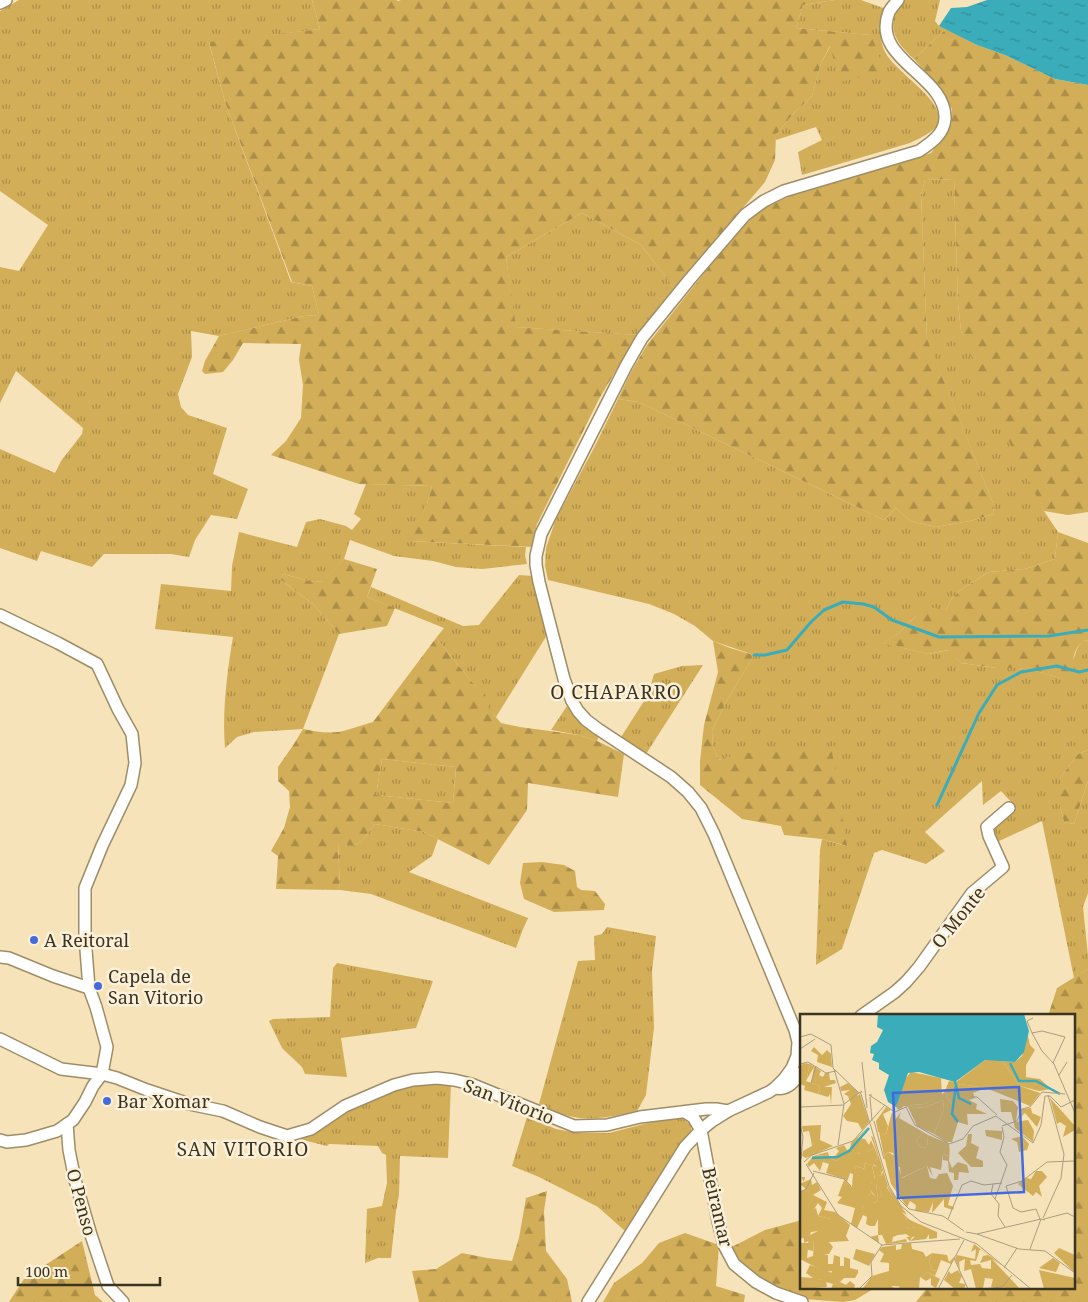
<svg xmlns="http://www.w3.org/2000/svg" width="1088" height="1302" viewBox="0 0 1088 1302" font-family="'Noto Serif',serif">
<defs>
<pattern id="grass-tufts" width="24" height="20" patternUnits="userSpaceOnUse" patternTransform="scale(1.25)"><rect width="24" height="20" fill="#d3ae58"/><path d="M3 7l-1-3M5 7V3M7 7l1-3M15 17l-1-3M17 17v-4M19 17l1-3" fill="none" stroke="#ac8e48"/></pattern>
<pattern id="forest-firs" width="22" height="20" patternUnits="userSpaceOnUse" patternTransform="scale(1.25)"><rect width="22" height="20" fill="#d3ae58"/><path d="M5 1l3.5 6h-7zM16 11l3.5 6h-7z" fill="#ac8e48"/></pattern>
<pattern id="water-ripples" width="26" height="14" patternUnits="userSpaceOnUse" patternTransform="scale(1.25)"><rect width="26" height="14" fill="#3bacba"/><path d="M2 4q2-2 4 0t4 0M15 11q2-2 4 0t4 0" fill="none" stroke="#338d97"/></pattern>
</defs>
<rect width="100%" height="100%" fill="#f6e3ba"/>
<g fill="url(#grass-tufts)">
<path d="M19,0H312L320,29L209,43L225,102L291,282L312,286L319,315L304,316L219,336L191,331L192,357L178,394L181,407L188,415L227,428L213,474L248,489L237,519L211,515L195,540L189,557L171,554H104L92,567L41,551L37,561L0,548V449L55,473L61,461L82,434L83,428L16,371L0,403V267L19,271L48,225L0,191V11Z"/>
<path d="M835,0H861L886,9C882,21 879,35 883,47C890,71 946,98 938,123C935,132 918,139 910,143L802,175L798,152L822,140L816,127L776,140V135L793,114L812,96L821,63L831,45L871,35L796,28L803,5Z"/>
<path d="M904,0H940L935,21L939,26L946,29L914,59C893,40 885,24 904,0Z"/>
<path d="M954,179L958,303L961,331L1044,511L1058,532L1055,559L1025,569L989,572L963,588L952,598L946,610L916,616L899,633L883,643L928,654L949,650L961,663L997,668H1018L1036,671L1060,678C1064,673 1068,669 1071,664C1077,655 1075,643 1087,640L1088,642V750L1078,754L1060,778V806L1064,822L1074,824L1088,781V893L1083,907L1088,956V969L1074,978L1042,821L997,842L994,831L998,823L1014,805L1001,791L983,805L982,781L925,832L945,851L926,864L882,850L874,853L842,949L816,965L820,850L822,839L846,846L729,757L719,760L713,747L712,731L726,702L754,655L713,641L695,626L674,614L649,604L548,580L545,566L546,548L556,519L595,446L618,399L639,402L884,520L896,508L910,521L936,527L970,521L994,514L993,503L927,340L921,195L925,180Z"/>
<path d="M582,213L641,245L674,288L637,335L515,327L506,257Z"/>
<path d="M366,484L432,486L427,504L410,541L526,547L525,555L527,564L482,569L456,567L433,561L394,556L350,540L344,559L324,581L314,582L283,574L281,580L313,604L339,634L303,729L254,732L237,737L225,748C222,713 227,672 233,637L155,629L161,584L231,591L232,566L239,532L297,547L306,522L320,519L346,526L352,530L361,519L354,514Z"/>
<path d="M519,575L533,576L547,635L496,717L488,709L484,694L472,682L436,638L444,628L367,597L371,587L463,626L479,625Z"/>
<path d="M703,665L646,754L621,737L648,695L654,674L682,666Z"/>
<path d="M567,706L573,714L599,735L597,741L579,735L551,730Z"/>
<path d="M382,759L456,767L453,803L376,795Z"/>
<path d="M375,824L424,832L438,839L432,856L409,872L528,918L523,929L516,948L371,894L340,890L338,842L352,846L361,842Z"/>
<path d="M607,927L656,936L652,971L654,1028L646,1095L637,1111C598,1120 576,1124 539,1104L578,961L595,960L594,936L602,934Z"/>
<path d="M337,963L433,981L416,1028L341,1038L347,1077L305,1074L302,1067L282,1048L269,1021L273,1019L330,1017L333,968Z"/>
<path d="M413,1083H451L448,1158L400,1156L399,1195L396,1211L391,1258H378L365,1263L367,1209L382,1206L387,1183L386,1155L382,1153L378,1146L329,1144L327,1146L299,1139L311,1134L358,1104Z"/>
<path d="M527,1117L556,1129L577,1133H609L663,1119L682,1118L691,1125L692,1133L626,1232L598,1207L539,1177L512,1166Z"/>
</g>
<g fill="url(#forest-firs)" fill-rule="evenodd">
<path d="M312,0H396L398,1L401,0H835L803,5L796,28L871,35L885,71L840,82L830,46L821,63L812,96L793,114L776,135L775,160L765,182L674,288L641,245L582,213L506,257L516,327L637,335L599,399L537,524L532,547L409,541L427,504L432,486L359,484L271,455L286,441L301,418L303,385L299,360L301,344L243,343L233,360L223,372L205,374L202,371L205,361L219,336L304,316L319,315L312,286L292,282L225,102L209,42L320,29Z"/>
<path d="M946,29L977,45L1005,55L1055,79L1088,85V512L1068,515L1044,511L989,402L961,331L958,303L954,179L925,180L921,195L927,339L993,503L994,514L970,521L936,527L910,521L896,508L884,520L639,402L618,399L631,372L647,345L736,233L762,209L788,197L931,153L951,126L952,109L934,81L914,59Z"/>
<path d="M1058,532L1088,543V642L1087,640C1075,643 1072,660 1073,670L1060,678L1036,671L1018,668H997L961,663L948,650L928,654L882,643L899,633L916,616L930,607L946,610L952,598L963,588L989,572L1025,569L1055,559Z"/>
<path d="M344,559L377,569L367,597L395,608L387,626L339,634L313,604L281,580L283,574L314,582L323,581Z"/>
<path d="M436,638L472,682L485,694L489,709L501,723L520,727L579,735L597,741L624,754L618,797L528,783L527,810L489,865L424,832L375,824L361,842L352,846L338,843L340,890L276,889L278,856L271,851L284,828L290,807L289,791L278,781V767L294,744L303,729C318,732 335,735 350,729C358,727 365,724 373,722ZM382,759L456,767L453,803L376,795Z"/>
<path d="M713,641L730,648L754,655L726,702L712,731L713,747L719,760L740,753L832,751L847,846L822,839L784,835L781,826L742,819L700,785V761L704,725L718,672Z"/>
<path d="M1088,750V781L1074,824L1064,822L1060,806V778L1078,754Z"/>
<path d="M542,862L564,865L575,871L577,887L581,890L595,891L605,904L604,910L554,912L524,899L520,883L523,863Z"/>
<path d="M1088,969V1302H916L927,1288H1074V1016H1048L1057,988Z"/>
<path d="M547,1191L544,1211L546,1251L567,1279L572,1302H419L412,1271L436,1269L462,1253L487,1258L512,1261L519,1238L526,1198Z"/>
<path d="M802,1220V1288H875L855,1300L843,1302L792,1298L758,1278L735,1261L720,1253L765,1230Z"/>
<path d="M685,1233L719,1245L716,1286L745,1295L744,1302H603L614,1283L642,1263L659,1243Z"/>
<path d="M82,1241L95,1295L103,1302H9L24,1279Z"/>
</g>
<path fill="url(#water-ripples)" d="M987,0H1088V85L1055,79L1005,55L977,45L939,26L951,8L967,7Z"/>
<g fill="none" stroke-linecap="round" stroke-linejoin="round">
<g stroke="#3bacba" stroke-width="3">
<path d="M754,655H765L787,650L811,622L824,610L843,602L863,604L874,607L892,620L939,637L1049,636L1088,630"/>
<path d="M937,805L979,713L997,685L1021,672L1057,666L1079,672L1088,670"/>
</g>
<g stroke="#9e8d66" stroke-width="14">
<g id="minor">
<path d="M0,3L6,0"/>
<path d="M0,615L58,643L97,664L118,709L132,734L135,763L131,785L102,846L85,888V937L89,988L96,1007L107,1047L102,1074L93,1086L85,1102L73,1120L57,1131L26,1140L7,1142L0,1140"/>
<path d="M0,957L9,958L53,976L89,988"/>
<path d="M861,1016L895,992L906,982L919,967L972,893L1003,867L989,836L987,827L1009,808"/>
<path d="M0,1039L61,1069L102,1074L117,1078L147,1090L189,1104L223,1111L260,1127L287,1136L311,1129L345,1106L394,1085L413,1080L437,1078L454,1080L471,1084L574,1126L607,1125L640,1117L706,1109H716L728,1111"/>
<path d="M775,1088C788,1091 794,1081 802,1072"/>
<path d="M685,1112L693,1117L701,1130L718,1221L724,1245L734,1264L756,1282L776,1293L802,1302"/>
<path d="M67,1124L69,1150L75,1180L91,1235L108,1286L123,1302"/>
<path d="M588,1302L685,1147L701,1130L712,1121L728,1111L769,1092L775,1088L784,1079L792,1068L797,1056L798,1042L795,1030L714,834L701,808L688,792L671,777L598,729L586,720L578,711L572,701L564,679L539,582L536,565V556L541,534L626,366L642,338L690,279L745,215L764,201L784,191L919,151C931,143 944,134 945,119C947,75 870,60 889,12C891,8 895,4 898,0"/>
</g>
</g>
<use href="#minor" stroke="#fff" stroke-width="11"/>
</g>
<g fill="#446bdd" stroke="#fcf1d8" stroke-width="2">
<circle cx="34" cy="940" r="5"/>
<circle cx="98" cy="986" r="5"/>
<circle cx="107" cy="1101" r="5"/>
</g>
<g text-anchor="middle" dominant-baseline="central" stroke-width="5" stroke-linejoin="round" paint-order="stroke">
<g font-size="18" fill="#3b3423" stroke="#fcf1d8">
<text transform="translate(958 917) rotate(-51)">O Monte</text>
<text transform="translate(509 1101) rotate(21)">San Vitorio</text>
<text transform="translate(82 1202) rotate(75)">O Penso</text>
<text transform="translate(718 1207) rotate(77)">Beiramar</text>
</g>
<g font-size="18" fill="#3b3423" stroke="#fcf1d8" text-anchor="start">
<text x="44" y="940">A Reitoral</text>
<text x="108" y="976">Capela de<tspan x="108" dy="21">San Vitorio</tspan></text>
<text x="117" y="1101">Bar Xomar</text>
</g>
<g font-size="19" letter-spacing="1" fill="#3b3423" stroke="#fcf1d8">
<text x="616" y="692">O CHAPARRO</text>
<text x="243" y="1149">SAN VITORIO</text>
</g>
</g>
<g transform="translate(800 1014)">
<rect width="275" height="275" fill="#f6e3ba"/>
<path d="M14,33L22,41L27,36L31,40L32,53L17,48L18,41L11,37ZM10,50L21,57L19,61L23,63L25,59H29L30,66H35L36,69L24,73H32L31,91L30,80L28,83L18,80L20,72L11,69L14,53L6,67ZM48,69L58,78L57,82L60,80L69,108L62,116L58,109L47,107L43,102L51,90L48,82L44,80L50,76L41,77L40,73ZM160,70L186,74L173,79L175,84L169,86L177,90L176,95L187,100H167L168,111L158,108L152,128H146L134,120L144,96L143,86L126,93L113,94L111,91L125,90L144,79L151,89H156L158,78L155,76ZM86,93L91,96L83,100L88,112L86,121L78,118L76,107ZM21,111L20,126L33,132L6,144L2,142L3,137L12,132L11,126L9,117L3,118L2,112ZM185,116L202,117V126L186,122ZM123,118L128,121L127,133L121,134L116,127ZM150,130L149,147L152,154L158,148L167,151L169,159L159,158L158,166H154V159L149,158L148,147L143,146V140L148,142ZM60,132L68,138L74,133L78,143L73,151L82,156L81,162L76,160L82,183L86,172L107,206L102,211L110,215V223L106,220L98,221L93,223L92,228L106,225L107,228L86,230L82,221H78L79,229L70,223L78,221V205L75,212H70L66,210L67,203L63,201L57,214L51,210L55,194L37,189L42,183L38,182L44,166L52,173L53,160L50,159L47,168L44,165L26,159L29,150L23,148L20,157L14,149L9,153L7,150L13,142L25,141L36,147L53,136L60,140ZM64,149L72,151L75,165L57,161L55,152L65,155ZM72,169H76L78,186L75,189L71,186L62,197L68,182L71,179L74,183L69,173ZM88,138L95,142L102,164L127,152L130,164L136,165L139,160L147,159L153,172L148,191L154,193L153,196L144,193V185L132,199L133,188L129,198L115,197L116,191L110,187L107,193L91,170L84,142ZM1,163H5L4,168L11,165L12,171L17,168L21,176L13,181L27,188L24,196L35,198L50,211L46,222L49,227L29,228L33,233L29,240H24L28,241V250H33L34,241L40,243V252H44V243L50,245V254L58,256V259L55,264H44L40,268L46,271L50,267L55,271L54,275H31L33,270L19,266L30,263L32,257L25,258L0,245L1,234H8L7,244L13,242L14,225L4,229V224L18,217L14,212L20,210L24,214L31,205L18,202L22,194L18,189L10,201L0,203V178L6,175L0,170L4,168ZM110,206L137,218V224L129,225V220L126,225L110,227L124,215L110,213ZM111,229L112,235L123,238L126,243L132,239L129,247L132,256L137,257L135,262L127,258L120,263L119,274L79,271L74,275L63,274L72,262L89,257V249L80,248L84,240L79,236L82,233L96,231V236L101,235L102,230ZM174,230L203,252L192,245L220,275L191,273L193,265L185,264L183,274L176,275L171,255L164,257L165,245L159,248L160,256L155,245L157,241L175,245L176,235L171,238ZM180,235L188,241L183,242L180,249L191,246V255L182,254L180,250L171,251L170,246L176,247ZM56,235L75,240L69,252L53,245ZM158,256L162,262L159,269L166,270L164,275H155L144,266L149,257L151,260Z" fill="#d3ae58" fill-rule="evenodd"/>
<path d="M197,45L202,47L220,72L219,77L240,79L230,92L186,74L160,70L155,76L158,78L156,96L144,79L149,67L156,68L185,46ZM111,58L141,64L142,81L125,90L111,91L113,94L126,93L143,86L144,96L134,120L117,112L108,93L104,92L99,96L96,93L105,65ZM250,84L275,112V116L263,123L266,112L260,108L257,110ZM200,85L213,87L218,93L216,108L228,106L234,117L233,128L215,114L211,98H201ZM231,94L232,99L241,103L237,113L225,99L221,103L222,95ZM92,98L95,106L101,98L99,104L123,118L116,127L121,134L127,133L128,121L149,130V142L143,140L141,156L130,153L133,163L127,152L101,164L100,153H93L96,146L93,139L88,138L84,142L79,118L86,121ZM67,114L58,124L65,125L69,131L71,126L74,133L68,138L60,133L61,140L53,137L36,147L25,141L13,142L28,138L29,142H35L39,137L36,134L44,131L47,136L50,135L51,129ZM168,120H172L171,129L179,133L176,144L183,147V153H171L158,139L166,132ZM71,122L73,123L88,172L107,201L100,197L110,206L111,213L125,215L122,222L112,223L110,227L106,223H110V215L101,211L107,205L99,197L87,172L85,183H82L75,159L81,162L83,158L73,150L78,143ZM222,122L229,130L227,136L219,138L217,128L211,125ZM64,149L72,151L75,166L56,161L55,152L65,155ZM236,157H242L247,163L239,172L242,183L236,178L233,182L218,170L226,164L231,165ZM72,169H76L78,186L75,189L71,187L62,198L66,184L71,179L75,182L68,173ZM16,194L18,202L31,205L29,211L24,214L15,212L18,217L11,218L9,224L14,225L13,237L1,234L0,241V229H8L9,225L0,224V203ZM259,234L275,241V259L254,239ZM132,239L147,241L149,248L155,242L151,250L141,246L137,257L132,256L129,247ZM253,244L260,249L256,258L239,254ZM10,251L32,259L31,264L19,266H26L27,273L0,275V263L13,264L6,259ZM239,256L275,264V275H244ZM127,258L140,265L136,274L131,271V264L126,267L120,263ZM108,261L111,267L114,266V273L119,275H98ZM83,265L92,266V273L98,275H74Z" fill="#d3ae58"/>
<path d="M227,18L230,31L235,36L226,51V63L240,65L251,75L239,77L220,72L202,47L215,48L222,42Z" fill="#d3ae58"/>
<path d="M220,72L240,79L230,92L227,83L220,82Z" fill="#d3ae58"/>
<path d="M4,49L10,50L6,67L20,72L18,80L4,76L5,72L0,70V52Z" fill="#d3ae58"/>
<path d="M78,0H224L229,17L224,38L215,48L185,46L155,68L119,58L108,59L96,93L88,88L84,76L89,61L79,55V49L72,46L74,40L70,39L71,32L77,28L83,16L77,13Z" fill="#3bacba"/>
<path fill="none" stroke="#3bacba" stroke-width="2.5" d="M210,49L219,67H236L260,80M155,67L159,84L171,90M156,71L152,100L158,108M12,144L37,143L49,137L69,114"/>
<path fill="none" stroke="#ab9d7e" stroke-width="1" d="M233,4L227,7L232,19L242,37L254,50L275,99M232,19L242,17L265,23L253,49M0,23L11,20L31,31L33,54L59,79L62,77L60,80M0,35L15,25M62,48L67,94M0,50L8,48L26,59L36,57M34,55L44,90L38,131M259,61L267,48M11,69L16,52M61,80L89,172L101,192L121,208L177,230L231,275M72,81H69L95,98L106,93L115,111L149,130L163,125L173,112L196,102L233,129L241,111L245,82H250L261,93L275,86M70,83L72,107M171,83H177L197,101M44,90L59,79M0,93L44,91M74,107L84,145M0,110L3,123L1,145M202,112L217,107L222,95L230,93L242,78L265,80M4,148L12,141L53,127L85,91M6,150L38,201L82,231M13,157L44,165L51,172M193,170L191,180L199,190L198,202L205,213M206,172L222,167L247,148L275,147M206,172L213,194L221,198L236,195L240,205M0,178L6,175L14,159M98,184L109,195L143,202L164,217M195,185L207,151L200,138L204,123L202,113M243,204L261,164L264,140L248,81M148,205L162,171L171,167L184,171L202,169M244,205L267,199L275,203M166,218L177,220L241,205M177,220L219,235L245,237L275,259M82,231L160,225M230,235L241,205L245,206M154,244L168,275M204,254L217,234M59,275L72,262L71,248L82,231M138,275L164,226M182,275L202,273L212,261"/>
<path fill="#446bdd" fill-opacity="0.15" stroke="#446bdd" stroke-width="2.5" d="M219,73L224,178L98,184L93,79Z"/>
<rect width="275" height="275" fill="none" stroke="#3b3423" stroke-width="2.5"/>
</g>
<path d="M18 1277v8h142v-8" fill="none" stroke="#3b3423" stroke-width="2.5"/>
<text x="25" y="1277" font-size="15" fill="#3b3423" stroke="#fcf1d8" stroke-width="4" paint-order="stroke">100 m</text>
</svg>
